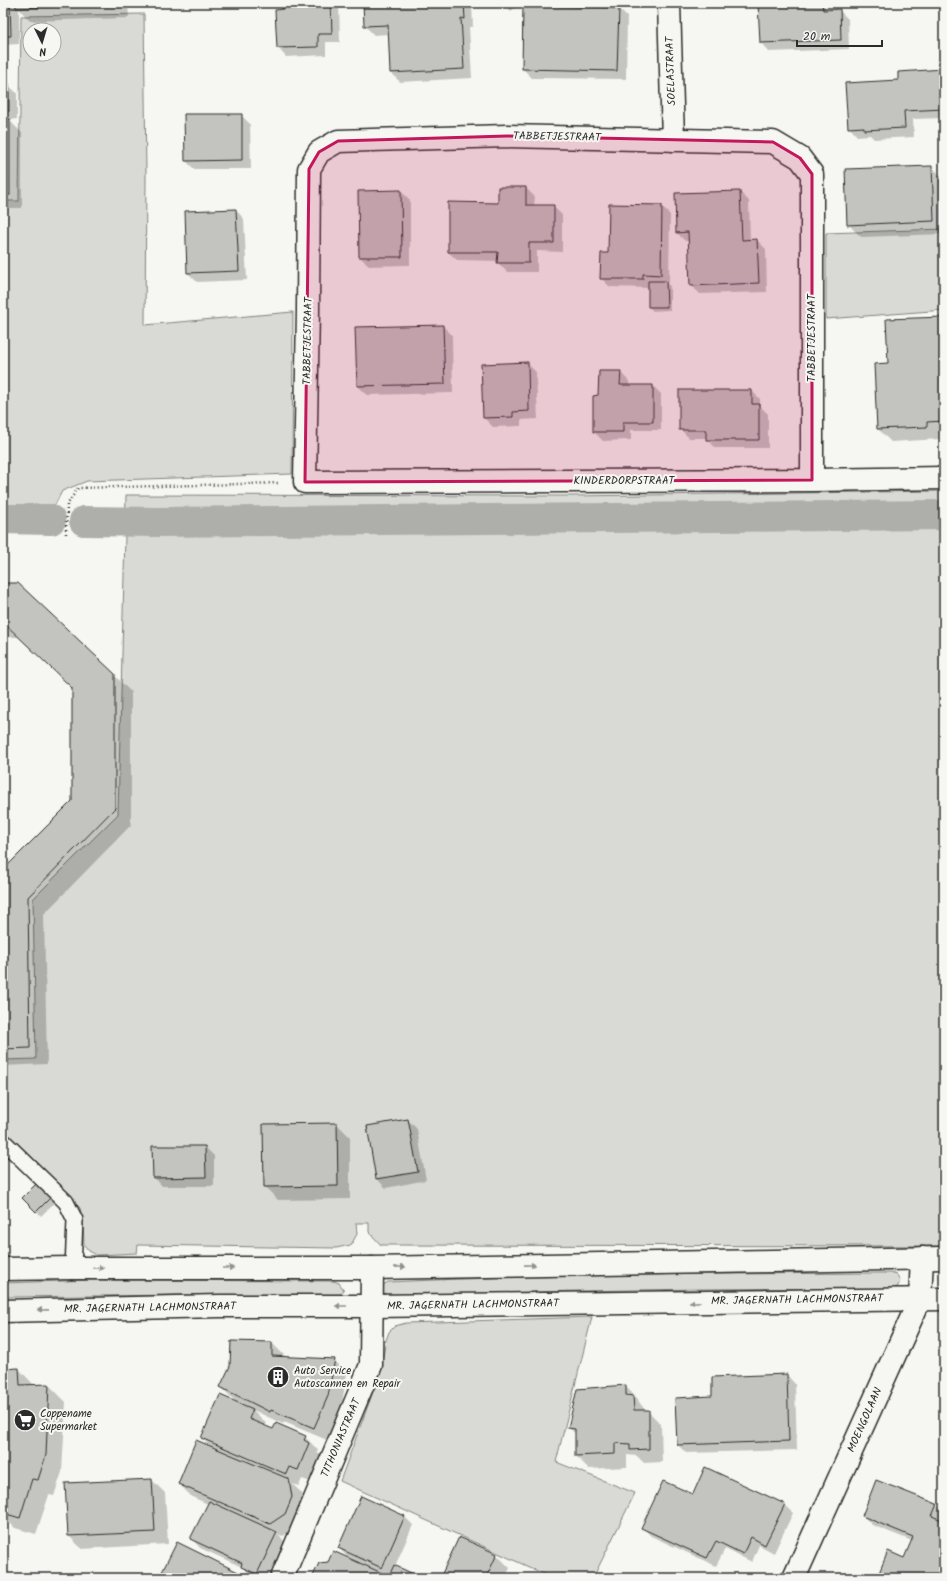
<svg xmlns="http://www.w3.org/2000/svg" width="947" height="1581" viewBox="0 0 947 1581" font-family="Kalam,sans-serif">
<rect width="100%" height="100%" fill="#f6f6f2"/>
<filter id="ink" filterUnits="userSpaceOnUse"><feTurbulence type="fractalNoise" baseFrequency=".025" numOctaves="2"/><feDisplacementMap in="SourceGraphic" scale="8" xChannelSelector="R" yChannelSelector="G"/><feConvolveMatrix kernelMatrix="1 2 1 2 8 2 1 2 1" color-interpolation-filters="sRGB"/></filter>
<g filter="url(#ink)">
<g fill="#d9d9d5" stroke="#828280" fill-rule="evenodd">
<path d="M144,14L146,174L145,325L293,312L292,474L87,481L62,491L55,505H3V201H19L21,16ZM30,30H54V54H30Z"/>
<path d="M944,229V310L826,319V233Z"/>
<path d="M944,491V1246L381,1245L369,1232V1223H356L357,1234L351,1245L336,1248L138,1245L137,1253L97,1255L89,1251L84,1245L83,1222L80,1208L50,1175L3,1129V1060L36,1059L33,899L118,814L126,495L572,496Z"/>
<path d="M890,1273L897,1275L900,1281L898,1286L894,1289C725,1287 556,1291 387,1296L383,1292V1285L388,1282C555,1274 723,1274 890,1273Z"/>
<path d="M94,1280L334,1281L339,1283L344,1290L337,1297L183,1295L3,1297V1283Z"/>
<path d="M592,1317L556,1462L635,1493L593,1578H553L340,1481L380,1373L386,1340L389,1332L395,1326L406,1323Z"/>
</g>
<g fill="#0003">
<path d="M3,3H128L129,18L30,21L19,9V44L3,45Z"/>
<path d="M243,3H339L340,42H326V55L286,57L278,48L283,5L246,6Z"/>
<path d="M364,3H472L473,27H469L472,78L400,82L391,73L389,34L374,35L365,26Z"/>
<path d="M504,3H521L511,11Z"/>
<path d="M759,3H802V5L822,4L829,11L839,10L848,19L849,49L769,52L761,43Z"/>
<path d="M524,6L618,8L627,17L626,79L532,78L523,69Z"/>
<path d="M944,70V118L913,119L914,137L874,139L870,135L857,136L849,127L899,81Z"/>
<path d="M3,85H8L17,93V119L9,120L22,133V208H3Z"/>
<path d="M241,115L250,124L251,169H194L186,161Z"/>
<path d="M932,167L944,179V234L861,237L848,224Z"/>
<path d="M526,188L535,197L534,206H553L562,215V252L537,251V272H507L498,263V261L457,260L448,252L499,204Z"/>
<path d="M401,191L410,200V265L369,266L360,257Z"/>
<path d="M740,192L749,201L750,240H757L766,249L767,292L700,294L691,285L689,241H685L677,233Z"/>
<path d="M662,206L670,215L669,283H666L670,286V310L653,311L649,307V288L610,287L601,278L609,254Z"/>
<path d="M236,210L244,219L247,280L197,282L188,273Z"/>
<path d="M944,318V435H939V439L891,442L878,429L889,364Z"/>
<path d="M443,326L452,335L453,393L367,395L358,386L356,328Z"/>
<path d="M527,363L536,372L538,419L521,420V426L493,427L484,418Z"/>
<path d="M620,372L629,381V386H653L661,394V430H631V440L603,441L594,432L599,396Z"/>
<path d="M752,391L760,399V406L768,414V448H715L707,438H689L680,429Z"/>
<path d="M3,584L114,675L131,692V825L44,914L47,1064L3,1066V859L9,865L73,802V688L20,637H3Z"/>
<path d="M408,1120L417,1129L426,1180L386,1188L377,1179Z"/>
<path d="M337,1124L350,1137V1199L278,1200L265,1187Z"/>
<path d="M205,1147L214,1156V1186H162L154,1177Z"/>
<path d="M37,1184L55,1202L41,1216L24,1198Z"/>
<path d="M272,1343L285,1356V1358L334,1360L347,1373L341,1409L327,1440L284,1422L283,1424L253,1410L266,1423L264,1426L274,1431L305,1437L318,1450L317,1452L322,1456L311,1482L302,1479L299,1486L292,1484L302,1493L305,1510L298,1527L283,1536L277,1534L285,1542L268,1578H257L251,1575L242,1567L200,1548L192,1539L208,1504L192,1497L179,1484L212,1448L202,1438L237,1403L221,1387Z"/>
<path d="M19,1369L35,1386L49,1385L66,1402L62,1472L54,1496L49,1495L36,1534L15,1528L3,1516V1370Z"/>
<path d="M787,1375L795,1384L797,1450L686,1453L678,1445L713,1397Z"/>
<path d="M625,1386L638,1399L639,1402L646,1411H648L661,1424L662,1462L644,1463L637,1456L627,1455V1467L589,1469L576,1456V1434L569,1428Z"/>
<path d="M152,1480L165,1493L168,1544L82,1549L69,1536Z"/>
<path d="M784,1505L793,1513L774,1553L759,1545L752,1562L725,1549L716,1566L651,1536L642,1527Z"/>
<path d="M936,1505L944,1513L942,1522L944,1523V1578H878L905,1559L912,1541L872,1525L863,1516Z"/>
<path d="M404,1516L413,1525L395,1566L419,1578H389L390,1576L381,1572L387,1578H313L350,1560L339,1548Z"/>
<path d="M460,1538L497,1555L510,1568L505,1578H441Z"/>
<path d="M178,1543L242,1575L245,1578H160Z"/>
</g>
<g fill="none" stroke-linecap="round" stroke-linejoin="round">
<g stroke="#aeaeab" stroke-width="30">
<path d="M3,519L51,520"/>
<path d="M84,521L156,522L944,515"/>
</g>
</g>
<g fill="#c3c3c0" stroke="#2b2b2b">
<path d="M3,3H10L11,36H3Z"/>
<path d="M16,3H116V5L16,8Z"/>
<path d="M282,3H331L332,34H318V47L277,48L275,10L283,9Z"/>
<path d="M363,3H464L465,19L461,18L464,69L390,73L388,25L364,26Z"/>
<path d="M758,3H794V4L822,3L823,10L840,9L841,40L760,43Z"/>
<path d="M523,5L619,8L617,71L522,69Z"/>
<path d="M944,69V109L904,111L905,128L864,130V127L848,128L845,83L898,80V72Z"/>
<rect x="3" y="84" width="6" height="27"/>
<path d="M184,114H242V160L185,161Z"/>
<rect x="3" y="119" width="7" height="76"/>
<path d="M932,166L934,221L847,225L845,169Z"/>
<path d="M498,187H526V205H554V243H529V263H497L498,252H448V202L498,203Z"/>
<path d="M401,190L402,257H359L358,191Z"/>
<path d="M740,191L742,240L757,239L759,283L690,286L688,232L676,233L675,193Z"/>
<path d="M609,204L662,205L661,275L643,274V279H600L601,253H608Z"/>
<path d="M236,209L239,271L187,273L185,211Z"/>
<path d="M648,281H666L667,307H648Z"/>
<path d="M944,317V421L927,422V427L877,429L874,364L888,363L886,319Z"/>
<path d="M443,325L445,384L357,386L355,327Z"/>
<path d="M528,362L529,411L513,412V417L483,418L481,364Z"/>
<path d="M599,371H621L620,385H653V422H623V432H593V396L598,395Z"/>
<path d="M679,390H752V404H759V440H706V430H679Z"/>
<path d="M3,583H18L115,674V808L28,897L30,1048L3,1049V870L72,801V688L3,622Z"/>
<path d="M408,1119L418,1172L376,1179L367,1126Z"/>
<path d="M337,1123L338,1186L264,1187L263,1124Z"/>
<path d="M152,1146H205L206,1177L153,1178Z"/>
<path d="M37,1183L51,1197L36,1212L22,1198Z"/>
<path d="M231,1341L272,1342V1356L335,1359L328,1396L314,1428L271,1410L270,1412L220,1387L230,1366Z"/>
<path d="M19,1368L20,1385L49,1384L46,1455L38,1480L32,1479L20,1518L3,1513V1369Z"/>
<path d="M787,1374L789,1441L677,1445L675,1398L712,1396V1377Z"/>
<path d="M626,1385V1395L633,1396L634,1410H649V1449L630,1450V1444L615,1443V1454L575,1456V1429L568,1428L577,1389Z"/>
<path d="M220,1395L253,1409L249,1419L273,1429L276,1423L306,1436L304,1440L309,1443L298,1470L289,1467L286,1474L201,1438Z"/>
<path d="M196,1440L289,1479L292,1497L285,1514L270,1524L178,1484Z"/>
<path d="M705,1467L785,1504L765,1545L751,1537L743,1554L716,1541L707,1558L641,1528L663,1481L693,1494Z"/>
<path d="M152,1479L155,1532L68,1536L65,1483Z"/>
<path d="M876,1480L937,1504L932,1516L944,1521V1578H877L888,1551L904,1558L913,1537L862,1516Z"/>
<path d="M361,1496L405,1516L382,1568L338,1548Z"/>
<path d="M209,1501L277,1532L257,1574L241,1567L242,1563L190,1539Z"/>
<path d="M459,1537L497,1554L486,1578H440Z"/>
<path d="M177,1542L242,1574L240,1578H159Z"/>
<path d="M333,1551L384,1574L382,1578H312L319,1563L328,1562Z"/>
<path d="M394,1565L422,1578H388Z"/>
</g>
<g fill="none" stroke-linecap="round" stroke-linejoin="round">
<g stroke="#2b2b2b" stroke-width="18">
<path id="service" d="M3,1141L66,1202L75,1220L73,1268"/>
</g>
<g stroke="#2b2b2b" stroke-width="25">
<g id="minor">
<path d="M669,3L673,140"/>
<path d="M812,480V174L800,158L773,142L507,136L338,141L319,152L309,169L308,310L305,482L812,480L944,478"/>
<path d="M282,1578L371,1365L372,1268"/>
<path d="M794,1578L920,1299L922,1258"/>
</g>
</g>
<g stroke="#2b2b2b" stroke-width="25">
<g id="secondary">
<path d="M3,1269L73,1268H372L944,1258"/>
<path d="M3,1311L220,1306H372L944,1299"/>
</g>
</g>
<path stroke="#2b2b2b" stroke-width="2.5" stroke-dasharray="1 3" stroke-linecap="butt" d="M66,534L67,505L78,488L280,483"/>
<use href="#service" stroke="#f6f6f2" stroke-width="15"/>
<use href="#minor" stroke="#f6f6f2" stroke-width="22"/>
<use href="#secondary" stroke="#f6f6f2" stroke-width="22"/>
</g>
<defs><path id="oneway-solid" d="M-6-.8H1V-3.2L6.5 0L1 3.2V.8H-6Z"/></defs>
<g fill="#90908e">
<use href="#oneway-solid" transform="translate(530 1265) rotate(-1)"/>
<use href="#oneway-solid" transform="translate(400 1267) rotate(-1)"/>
<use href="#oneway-solid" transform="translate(98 1268)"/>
<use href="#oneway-solid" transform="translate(228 1268)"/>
<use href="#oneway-solid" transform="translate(695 1302) rotate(179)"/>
<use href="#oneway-solid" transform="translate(341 1306) rotate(-180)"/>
<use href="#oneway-solid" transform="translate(43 1310) rotate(179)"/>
</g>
</g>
<path fill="#c2185b" fill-opacity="0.2" stroke="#c2185b" stroke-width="3" stroke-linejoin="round" d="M507,136L773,142L800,158L812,174V480L305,482L309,169L319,152L338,141Z"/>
<defs>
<g id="building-disc" transform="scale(1.15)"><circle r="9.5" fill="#2b2b2b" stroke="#f6f6f2"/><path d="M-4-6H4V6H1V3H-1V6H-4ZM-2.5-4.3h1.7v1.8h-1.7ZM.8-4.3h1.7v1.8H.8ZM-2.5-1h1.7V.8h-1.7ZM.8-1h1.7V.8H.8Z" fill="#fff"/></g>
<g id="supermarket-disc" transform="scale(1.15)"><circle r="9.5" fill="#2b2b2b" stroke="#f6f6f2"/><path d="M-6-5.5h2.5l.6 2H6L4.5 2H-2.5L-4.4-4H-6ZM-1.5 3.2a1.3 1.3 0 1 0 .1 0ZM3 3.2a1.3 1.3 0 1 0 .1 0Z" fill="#fff"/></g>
</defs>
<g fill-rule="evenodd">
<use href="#building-disc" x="278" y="1377"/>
<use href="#supermarket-disc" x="25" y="1420"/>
</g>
<g text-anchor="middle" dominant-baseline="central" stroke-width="4" stroke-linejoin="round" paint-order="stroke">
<g font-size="11" fill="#2b2b2b" stroke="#f6f6f2">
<text transform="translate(671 71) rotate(-92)">SOELASTRAAT</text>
<text transform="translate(557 137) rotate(1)">TABBETJESTRAAT</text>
<text transform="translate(812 338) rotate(-90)">TABBETJESTRAAT</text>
<text transform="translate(308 341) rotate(-89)">TABBETJESTRAAT</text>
<text x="624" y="481">KINDERDORPSTRAAT</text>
<text transform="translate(797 1300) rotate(-1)">MR. JAGERNATH LACHMONSTRAAT</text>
<text transform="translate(473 1305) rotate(-1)">MR. JAGERNATH LACHMONSTRAAT</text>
<text transform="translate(150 1308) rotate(-1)">MR. JAGERNATH LACHMONSTRAAT</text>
<text transform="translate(865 1420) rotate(-66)">MOENGOLAAN</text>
<text transform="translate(341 1438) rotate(-67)">TITHONIASTRAAT</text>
</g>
<g font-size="11" fill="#2b2b2b" stroke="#f6f6f2" text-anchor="start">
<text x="294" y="1371">Auto Service<tspan x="294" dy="13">Autoscannen en Repair</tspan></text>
<text x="40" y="1414">Coppename<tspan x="40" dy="13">Supermarket</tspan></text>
</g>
</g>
<rect width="947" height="1581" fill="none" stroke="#f6f6f2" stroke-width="16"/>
<rect x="8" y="8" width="931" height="1565" fill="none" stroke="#2b2b2b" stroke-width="1.5" filter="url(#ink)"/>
<g transform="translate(42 42) rotate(175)"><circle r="19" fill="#f6f6f2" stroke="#a5a5a2"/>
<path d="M0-3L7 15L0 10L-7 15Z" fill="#2b2b2b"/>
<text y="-6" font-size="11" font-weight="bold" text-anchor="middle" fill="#2b2b2b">N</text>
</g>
<path d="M797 40v6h85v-6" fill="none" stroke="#2b2b2b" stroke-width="2"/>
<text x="803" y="40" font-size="12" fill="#2b2b2b" stroke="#f6f6f2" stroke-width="3" paint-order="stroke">20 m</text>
</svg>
